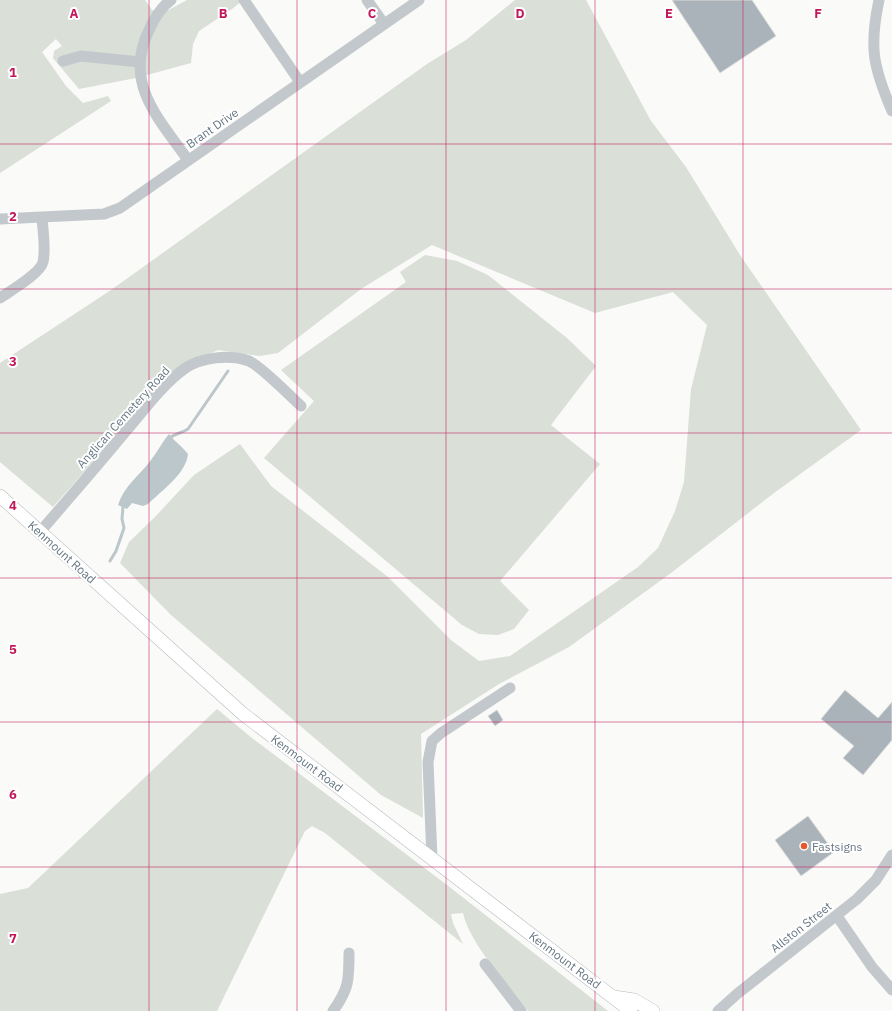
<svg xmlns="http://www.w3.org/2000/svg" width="892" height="1011" viewBox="0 0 892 1011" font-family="'IBM Plex Sans',sans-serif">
<rect width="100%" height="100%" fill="#fafaf8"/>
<g fill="#dadfd7">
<path d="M0,0H145L152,10L163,13L187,0H243L232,9L199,31L193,44L191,63L136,78L79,89L53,58L54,51L62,46L56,39L42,52L66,86L83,103L108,96L111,101L0,173Z"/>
<path d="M515,0H586L651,121L686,167L740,255L861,430L774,493L671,573L569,647L499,684L421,734L423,818L381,795L171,615L120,563L129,542L154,518L194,475L240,444L271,486L388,577L451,640L479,661L510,656L638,567L658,548L675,511L684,482L691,389L707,325L673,292L595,313L432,245L361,289L278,353L260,356L218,350L180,367L151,396L53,507L0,462V363L111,290L427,64L466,40Z"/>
<path d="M425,255L457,261L488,275L567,338L596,366L551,425L600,464L500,581L529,610L514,629L498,635L479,634L462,625L264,458L314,401L281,370L406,282L400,272Z"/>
<path d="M217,709L252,738L447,885L608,1011H528C508,985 470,944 463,913L451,914L453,923L463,944L325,833L312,826L305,831L217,1011H0V894L28,888Z"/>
</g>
<path fill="#bbc7cb" d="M169,434C175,442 182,446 188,454C186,474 162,490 148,504L143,506L132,503L127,509L118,505C124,486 140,475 151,460C158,451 162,442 169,434Z"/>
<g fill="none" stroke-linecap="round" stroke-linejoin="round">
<g stroke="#bbc7cb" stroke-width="3">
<path d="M171,437C177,433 182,433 188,429L228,371"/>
<path d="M110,561L116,551L124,528L122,519L123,507"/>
</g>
</g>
<g fill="#aab3b9" stroke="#dcdcda">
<path d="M672,0H752L776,36L720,73Z"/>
<path d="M845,690L878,718L892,702V740L863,775L843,758L854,746L821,719Z"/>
<path d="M497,710L503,720L495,726L488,716Z"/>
<path d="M808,816L834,852L801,876L775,840Z"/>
</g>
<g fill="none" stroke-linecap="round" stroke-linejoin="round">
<g stroke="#b5babe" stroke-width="14">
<g id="major">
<path d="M0,496L243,714L631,1011"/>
<path d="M614,997L634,1000L653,1011"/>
</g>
</g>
<g stroke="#c3c8cc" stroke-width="11">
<path d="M171,0C161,7 154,19 149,30C123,83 159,119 188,160"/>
<path d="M244,0L300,82"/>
<path d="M367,0L384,24"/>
<path d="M879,0C869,47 873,67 892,111"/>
<path d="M63,61L81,56L140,62"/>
<path d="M0,219L104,214L120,208L419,0"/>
<path d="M0,298C10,291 40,274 43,262C46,248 43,232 42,218"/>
<path d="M40,532C69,498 98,465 126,431C144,410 162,385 184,369C201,357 230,354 249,361C262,367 290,396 301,406"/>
<path d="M432,858L428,762L432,741L441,733L510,688"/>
<path d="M837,916L872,967L892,990"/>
<path d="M485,964L521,1011"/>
<path d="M333,1011C349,989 349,980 349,953"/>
<path d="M718,1011L737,994L857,899L876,880L892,855"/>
</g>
<use href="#major" stroke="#fff" stroke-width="13"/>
</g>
<path fill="none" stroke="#c2185b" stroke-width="1" stroke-opacity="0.55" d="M149,0V1011M297,0V1011M446,0V1011M595,0V1011M743,0V1011M0,144H892M0,289H892M0,433H892M0,578H892M0,722H892M0,867H892"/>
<circle fill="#e4572e" stroke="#fff" stroke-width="1.5" cx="804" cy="846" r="4"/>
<g text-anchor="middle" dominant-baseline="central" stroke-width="4" stroke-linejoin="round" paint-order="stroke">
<g font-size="12" fill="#657683" stroke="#fff">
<text transform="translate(212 128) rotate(-35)">Brant Drive</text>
<text transform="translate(123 417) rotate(-48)">Anglican Cemetery Road</text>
<text transform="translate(62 552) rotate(42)">Kenmount Road</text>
<text transform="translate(307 763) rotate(37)">Kenmount Road</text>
<text transform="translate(801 927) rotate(-38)">Allston Street</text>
<text transform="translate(565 960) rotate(37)">Kenmount Road</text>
</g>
<g font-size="12" fill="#657683" stroke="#fff" text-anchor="start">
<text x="812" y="846">Fastsigns</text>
</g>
</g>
<g font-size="13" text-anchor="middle" font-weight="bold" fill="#c2185b" stroke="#fff" stroke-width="4" stroke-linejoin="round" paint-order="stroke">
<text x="74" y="18">A</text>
<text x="223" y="18">B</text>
<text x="372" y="18">C</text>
<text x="520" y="18">D</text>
<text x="669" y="18">E</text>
<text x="818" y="18">F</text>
<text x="13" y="77">1</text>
<text x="13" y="221">2</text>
<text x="13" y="366">3</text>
<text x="13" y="510">4</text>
<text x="13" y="654">5</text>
<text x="13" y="799">6</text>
<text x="13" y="943">7</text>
</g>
</svg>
